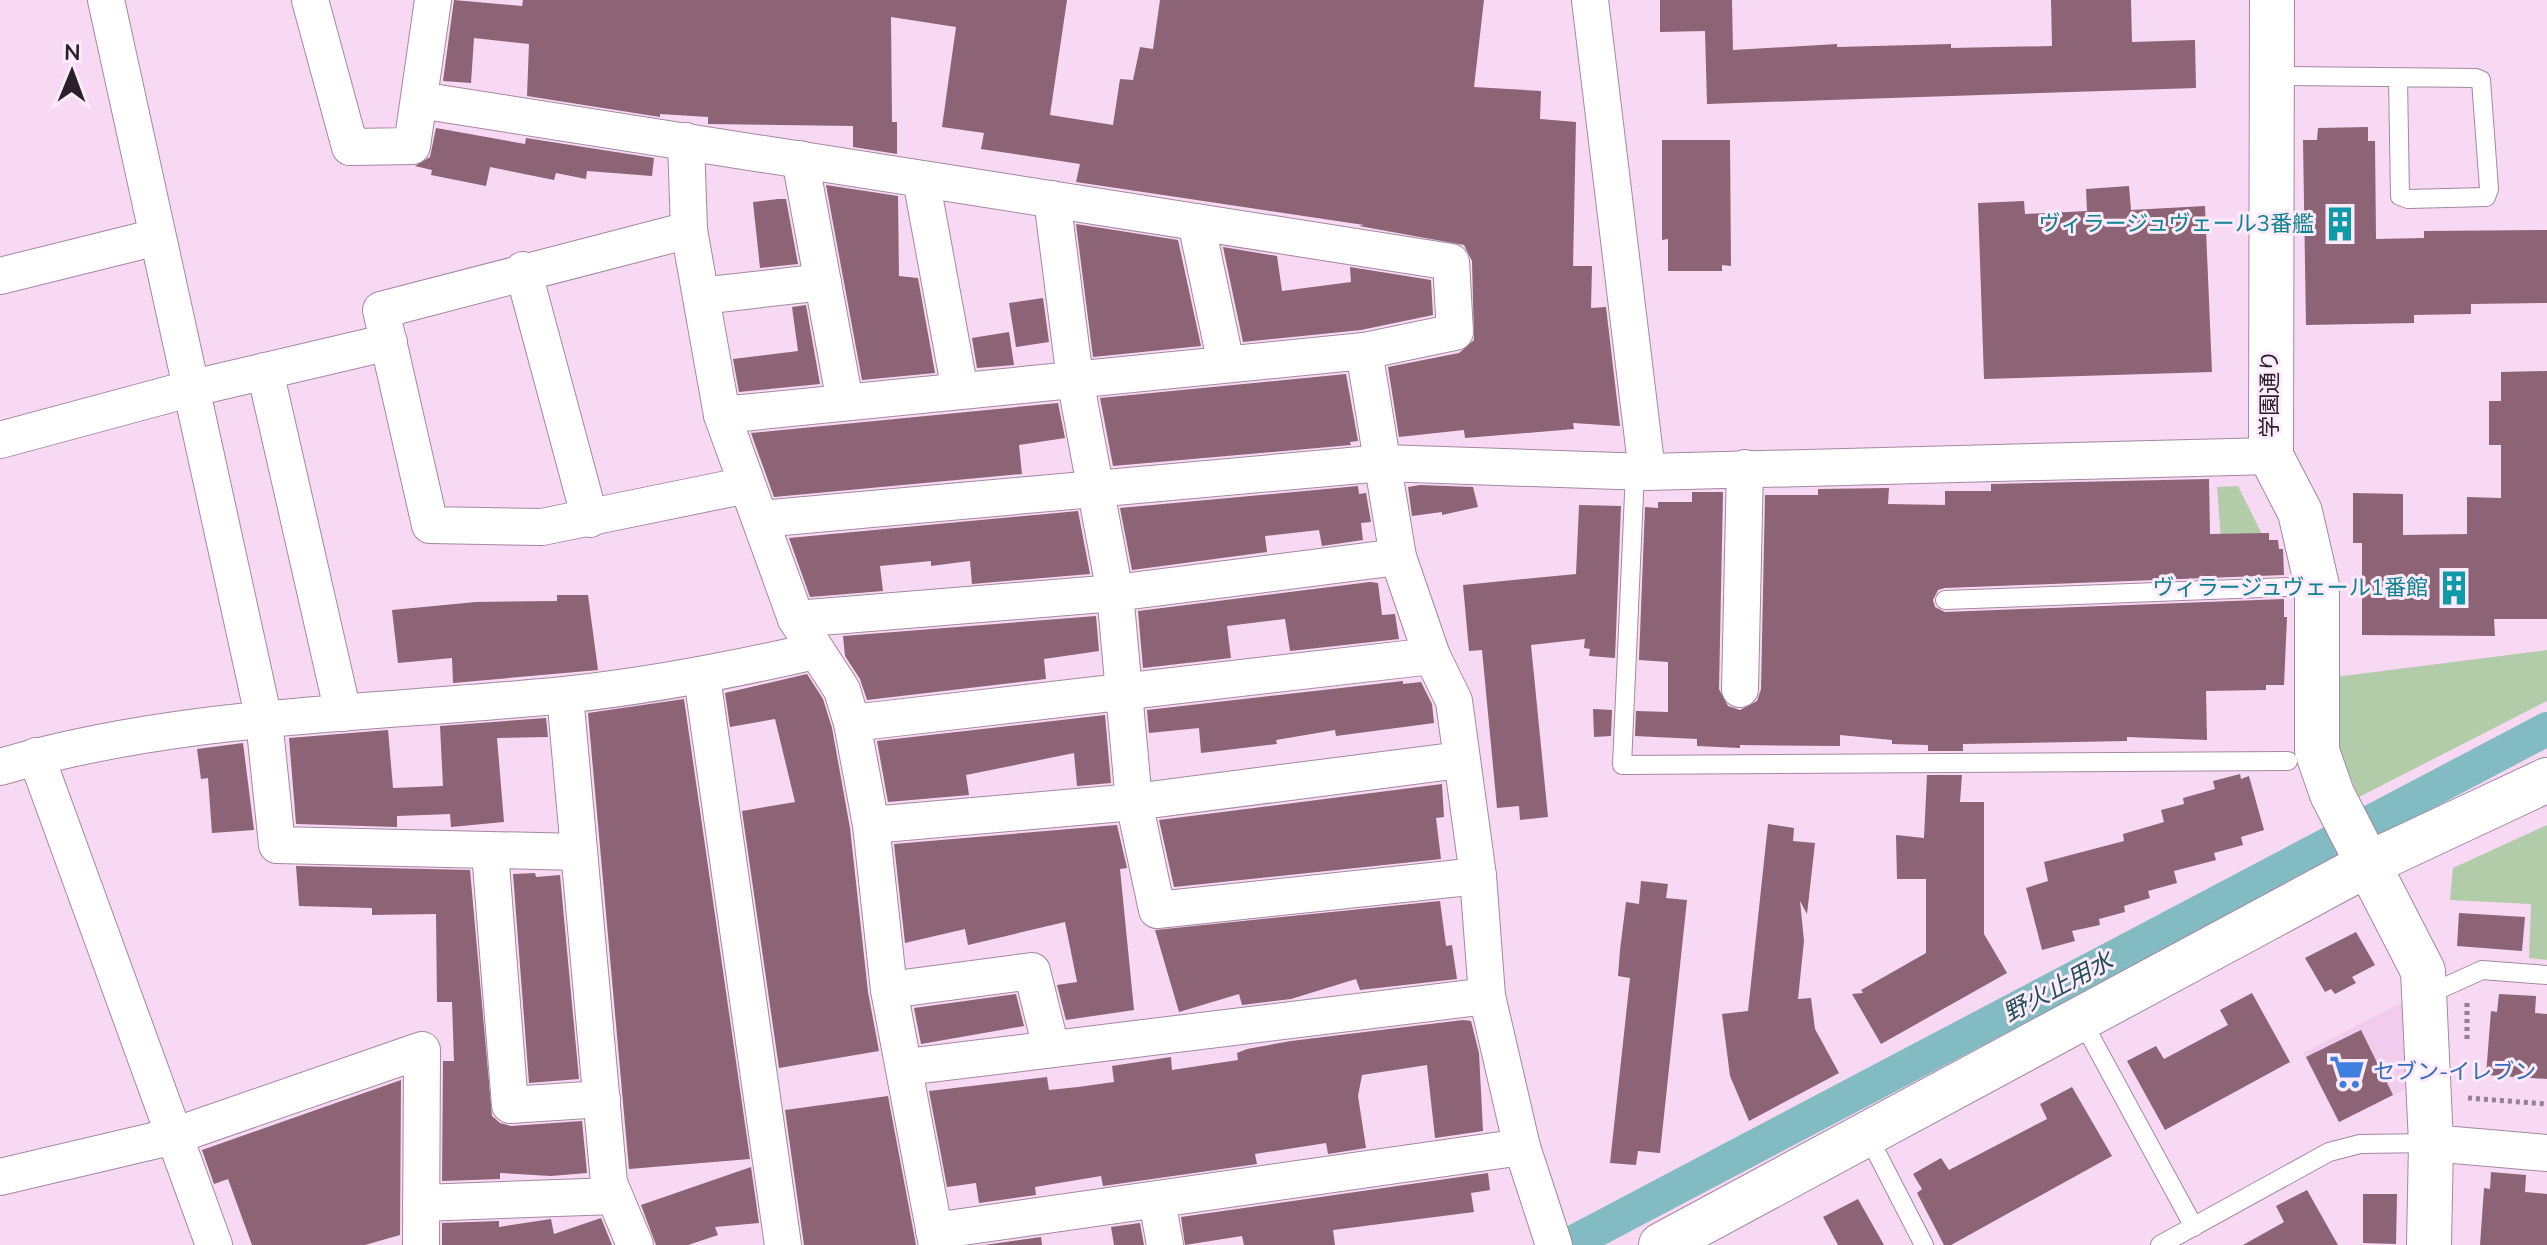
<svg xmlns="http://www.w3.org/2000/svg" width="2547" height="1245" viewBox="0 0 2547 1245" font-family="'Nunito Sans','Noto Sans JP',sans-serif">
<rect width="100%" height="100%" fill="#f7d9f4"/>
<path fill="#f1cced" d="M2414,996L2417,1083L2339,1123L2303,1053Z"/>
<g fill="#b2cca9">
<path d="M2238,486L2265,540L2221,539L2217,487Z"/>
<path d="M2547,650V701L2359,797L2337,747L2335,677Z"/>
<path d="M2547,825V960L2529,958L2531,904L2450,900L2453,868Z"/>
</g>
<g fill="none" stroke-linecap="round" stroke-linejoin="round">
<path stroke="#83bbc2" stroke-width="34" d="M1568,1245L2547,729"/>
</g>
<g fill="#8d6376">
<path d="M454,0L522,6L523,0H1067L1050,115L1113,125L1120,79L1133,80L1140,47L1153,49L1160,0H1484L1474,87L1541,91L1540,119L1576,122L1573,266H1592L1591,308L1606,307L1620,426L1573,423L1574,429L1465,438L1464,430L1399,437L1388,367L1459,353L1474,340L1472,261L1464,245L1359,226L1364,225L1076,182L1080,164L981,149L984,133L942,127L956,27L891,17L892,122H897V154L853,147V126L708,124V117L660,114V117L527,96L529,44L474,38L471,83L443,81Z"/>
<path d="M1660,0H1732L1733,50L1837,44V47L1951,44V48L2052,46L2051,0H2131L2132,42L2195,40L2196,88L1707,104L1705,31L1660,32Z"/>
<path d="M2368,127V141H2375L2376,239L2424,238V231L2547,230V303L2471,304V314L2414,315V323L2306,325L2303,140H2317L2318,128Z"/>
<path d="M436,128L525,144L526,138L654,158L652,176L587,171L586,179L556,173L554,180L490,167L486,186L431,175L432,170L415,166L430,157Z"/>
<path d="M1662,140H1730L1731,266L1722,265V271H1668V239L1662,240Z"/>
<path d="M826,185L898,196L899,276L918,278L935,373L862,380Z"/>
<path d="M2129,186L2131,210L2205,206L2212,372L1984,379L1978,203L2024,201L2025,214L2087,211L2086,189Z"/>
<path d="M778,199H786L798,264L760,268L753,202Z"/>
<path d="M1076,224L1178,240L1201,346L1093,357Z"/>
<path d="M1223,247L1277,256L1282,291L1351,282L1350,267L1431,280L1433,315L1361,330L1243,342Z"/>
<path d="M1043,298L1049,342L1016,347L1009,303Z"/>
<path d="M806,305L820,384L739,392L733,359L798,351L792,307Z"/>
<path d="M1009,332L1014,365L977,368L972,338Z"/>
<path d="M2547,371V619H2494L2495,636L2362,635V543H2353V493L2403,494V535L2467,534V497L2501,498V445H2489V401H2501V372Z"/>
<path d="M1346,374L1358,441L1350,442L1351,445L1113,466L1100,398Z"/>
<path d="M1058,403L1065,438L1019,445L1022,474L774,497L751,433Z"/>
<path d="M2209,479L2210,534L2269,533V540H2278L2279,549H2283L2284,575L1945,588L1938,590L1933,600L1935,607L1945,612L2284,599V617H2287L2284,685H2266V690L2206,691L2207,740L2127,737V741L1963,744V751H1928V745L1892,744V740L1840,735V746L1740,745V748L1697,746V739L1635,736L1636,711L1668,712V662L1639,660L1645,507L1658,508V502H1692V492H1723L1719,689L1728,706L1740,710L1757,701L1761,689L1765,495H1818V489L1889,488L1888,504L1945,505V491H1991V484Z"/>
<path d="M1420,485L1473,487L1478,507L1442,515V512L1412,516L1408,487Z"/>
<path d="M1358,486L1359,494L1366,493L1371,522L1361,523L1363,540L1322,546L1319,530L1265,536L1267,552L1132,570L1120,508Z"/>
<path d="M1579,505L1621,506L1615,658L1589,656L1590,649L1584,648L1585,639L1531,645L1548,817L1520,820L1519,806L1497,808L1482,650L1469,651L1463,585L1576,574Z"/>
<path d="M1078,511L1090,574L972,584L970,561L931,566V561L880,566L883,591L810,597L789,538Z"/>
<path d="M1370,582L1378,583L1382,615L1395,614L1399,639L1290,651L1285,619L1227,626L1231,658L1143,668L1138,611Z"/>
<path d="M557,595H588L598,670L453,683L452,658L398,663L392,610L476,602L557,601Z"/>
<path d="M1096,616L1099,651L1044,659L1046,679L867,700L860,679L845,656L843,636Z"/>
<path d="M807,674L823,699L832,728L850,828L868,992L879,1051L779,1068L742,811L795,802L775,719L730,727L725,693Z"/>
<path d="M1403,681V684L1421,682L1432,704L1434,723L1336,736L1335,730L1276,740L1277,744L1201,753L1199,728L1149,733L1147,710Z"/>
<path d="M684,699L750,1159L629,1169L588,713Z"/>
<path d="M1593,709L1612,710L1611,736L1594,737Z"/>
<path d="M1105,715L1111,783L1077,786L1074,753L966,775L969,795L888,802L877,741Z"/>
<path d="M546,718L548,737L497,738L504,822L451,827L450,814L397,816V827L296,824L289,738L388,730L393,788L443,786L440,726Z"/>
<path d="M243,743L254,830L212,833L208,778L201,779L197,749Z"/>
<path d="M2240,774L2241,779L2249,776L2264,830L2241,837L2243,845L2214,853L2216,860L2174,871L2177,883L2148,891L2150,898L2124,906L2125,912L2099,919L2100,925L2072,931L2075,941L2042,950L2026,888L2048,881L2044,862L2124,841L2123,834L2164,822L2161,810L2184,804L2183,798L2215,789L2213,781Z"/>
<path d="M1927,775H1962L1960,802H1984V934L2007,973L1881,1044L1852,994L1863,993L1861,990L1926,953V879H1897L1896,835L1924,838Z"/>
<path d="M1442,784L1444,817L1436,818L1441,859L1174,887L1159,820Z"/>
<path d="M1768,824L1794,828L1793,841L1815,843L1807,914L1800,901L1804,941L1798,999L1811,998L1815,1029L1839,1073L1749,1121L1730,1076L1722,1014L1748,1011Z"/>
<path d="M1117,825L1127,868L1120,869L1134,1010L1066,1020L1057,985L1077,982L1065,922L968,945L965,929L905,943L894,844Z"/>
<path d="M296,866L470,870L492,1116L500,1123L511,1126L582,1121L587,1173L551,1176L500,1173V1179L442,1181L443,1061H454L452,1002H437L436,914L372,915V908L299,906Z"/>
<path d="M535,873L536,877L560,875L579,1079L529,1083L513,874Z"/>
<path d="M1641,881L1668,884L1666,898L1687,900L1660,1153L1638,1151L1636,1165L1610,1163L1630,978L1618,976L1620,950L1626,902L1639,904Z"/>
<path d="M1440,901L1446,946L1452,945L1457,979L1360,990L1356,979L1291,999L1242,1005L1239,994L1179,1012L1155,930Z"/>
<path d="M2459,913L2525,917L2522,951L2457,946Z"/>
<path d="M2356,932L2375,965L2352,977L2356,983L2335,994L2331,989L2325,992L2305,958Z"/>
<path d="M2252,993L2290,1062L2165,1130L2127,1061L2156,1046L2164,1059L2228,1025L2220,1010Z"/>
<path d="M1016,994L1024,1026L921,1044L914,1008Z"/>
<path d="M2499,994L2536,996L2535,1013L2547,1014V1079L2486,1075L2491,1011L2497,1012Z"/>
<path d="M1463,1020L1471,1021L1479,1053L1483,1131L1435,1138L1427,1065L1362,1075L1358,1096L1366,1148L1328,1154L1326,1143L1255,1154L1257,1164L1103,1186L1101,1176L1035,1187L1036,1195L979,1203L976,1183L947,1187L929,1091L1047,1077L1049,1090L1078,1087L1114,1082L1112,1066L1171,1057L1172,1070L1238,1060L1237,1053L1247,1049L1291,1041Z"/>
<path d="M2361,1030L2393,1095L2339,1122L2306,1057Z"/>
<path d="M401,1080L400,1235L365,1245H252L228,1179L214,1184L202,1150Z"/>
<path d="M2072,1087L2112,1156L1951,1245H1944L1917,1193L1922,1189L1913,1174L1941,1158L1949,1170L2047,1119L2040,1104Z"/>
<path d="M888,1096L916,1245H804L785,1110Z"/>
<path d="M751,1167L759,1223L715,1227L718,1235L688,1245H656L641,1205Z"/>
<path d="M2491,1172L2526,1175L2525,1192L2547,1194V1245H2480L2484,1188L2490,1189Z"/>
<path d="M1488,1173L1490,1190L1471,1193L1474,1212L1333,1230L1335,1245H1244L1242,1236L1185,1245L1181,1217Z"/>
<path d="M2307,1190L2338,1245H2243L2284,1222L2276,1206Z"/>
<path d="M2363,1194H2397L2396,1244L2363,1243Z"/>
<path d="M1858,1199L1884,1245H1838L1823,1217Z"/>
<path d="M601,1218L612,1245H442V1223L499,1221V1227L551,1219L554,1234Z"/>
<path d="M1140,1223L1144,1245H1114L1111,1227Z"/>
<path d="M1041,1237L1042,1245H984Z"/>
</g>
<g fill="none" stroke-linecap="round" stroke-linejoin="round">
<g stroke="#a488a1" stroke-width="20">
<g id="service">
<path d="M2274,76L2476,78L2481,80L2489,189L2486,197L2408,199L2400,196L2398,78"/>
<path d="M1635,472L1622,765L2288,761"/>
<path d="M1945,600L2317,586"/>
<path d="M2427,995L2482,970L2547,975"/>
<path d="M2081,1019L2194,1227"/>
<path d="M1867,1134L1924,1245"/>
<path d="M2160,1245L2329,1152L2360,1144L2431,1143"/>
</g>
</g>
<g stroke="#a488a1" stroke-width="38">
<g id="minor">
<path d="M106,0L264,720L277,845L579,852"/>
<path d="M310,0L350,147L412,146L433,0"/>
<path d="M1590,0L1647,472"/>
<path d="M419,100L1451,262L1455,332L1364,351L1398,557L1432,656L1454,701L1478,876L1487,996L1522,1147L1554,1245"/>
<path d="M686,141L689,230L722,415L796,619L842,690L852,723L871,825L889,990L937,1245"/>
<path d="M800,159L845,402"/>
<path d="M921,179L960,391"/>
<path d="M1052,199L1075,379L1115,593L1134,802L1157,910L1478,876"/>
<path d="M1196,222L1226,364"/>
<path d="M689,230L381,310L430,525L542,527L747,485"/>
<path d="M523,270L590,519"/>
<path d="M0,276L157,237"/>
<path d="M701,296L823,282"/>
<path d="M265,371L343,713"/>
<path d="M722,415L1364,351"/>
<path d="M0,440L189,389L389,342"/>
<path d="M760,519L1383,463L1647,472L2271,456"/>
<path d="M796,619L1115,593L1398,557"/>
<path d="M702,677L783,1245"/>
<path d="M1740,689L1745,468"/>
<path d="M565,695L609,1183L635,1245"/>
<path d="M852,723L1432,656"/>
<path d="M36,756L214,1245"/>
<path d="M0,767C183,713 376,714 564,695C649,686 732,670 815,651"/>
<path d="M871,825L1134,802L1460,760"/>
<path d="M490,852L510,1105L602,1099"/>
<path d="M889,990L1032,971L1051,1048"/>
<path d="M906,1067L1487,996"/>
<path d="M2431,1143L2547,1153"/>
<path d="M0,1177L174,1136L422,1050L421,1245"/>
<path d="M1157,1200L1165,1245"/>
<path d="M421,1203L614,1196"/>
<path d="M934,1231L1522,1147"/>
</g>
</g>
<g stroke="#a488a1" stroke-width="46">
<g id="tertiary">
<path d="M2272,0L2271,456L2300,512L2317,586V751L2332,794L2423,971L2431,1143L2429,1245"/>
<path d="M1661,1245L2370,863L2547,780"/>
</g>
</g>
<g stroke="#958093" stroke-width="5" stroke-dasharray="4 4" stroke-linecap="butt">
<path d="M2467,1003V1041"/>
<path d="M2468,1098L2547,1104"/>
</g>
<use href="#service" stroke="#fff" stroke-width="18"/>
<use href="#minor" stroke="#fff" stroke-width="36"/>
<use href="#tertiary" stroke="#fff" stroke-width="44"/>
</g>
<defs>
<g id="building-bare" transform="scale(2.76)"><path d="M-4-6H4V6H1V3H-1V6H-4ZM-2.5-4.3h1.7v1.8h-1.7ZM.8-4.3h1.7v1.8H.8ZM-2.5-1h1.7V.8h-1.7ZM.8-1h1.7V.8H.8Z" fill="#0f9aa8" stroke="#fdebfb" stroke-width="2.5" paint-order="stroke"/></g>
<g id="supermarket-bare" transform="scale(2.76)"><path d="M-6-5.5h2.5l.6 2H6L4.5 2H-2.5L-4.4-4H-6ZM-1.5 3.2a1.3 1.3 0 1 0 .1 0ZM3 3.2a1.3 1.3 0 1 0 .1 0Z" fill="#3f7fe0" stroke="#fdebfb" stroke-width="2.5" paint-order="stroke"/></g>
</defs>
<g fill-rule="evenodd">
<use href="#building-bare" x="2340" y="224"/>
<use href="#building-bare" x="2454" y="588"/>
<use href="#supermarket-bare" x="2347" y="1072"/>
</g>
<g text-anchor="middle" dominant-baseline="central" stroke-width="6" stroke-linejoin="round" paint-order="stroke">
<g font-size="22" fill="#0d838f" stroke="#fdebfb" text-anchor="end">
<text x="2314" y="224">ヴィラージュヴェール3番艦</text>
<text x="2428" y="588">ヴィラージュヴェール1番館</text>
</g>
<g font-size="22" fill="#2b202a" stroke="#fdebfb">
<text transform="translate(2270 394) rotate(-90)">学園通り</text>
</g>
<g font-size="22" fill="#366cbe" stroke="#fdebfb" text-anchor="start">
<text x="2373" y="1072">セブン-イレブン</text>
</g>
<g font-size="24" font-style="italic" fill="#1d4f55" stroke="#fdebfb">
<text transform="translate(2058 987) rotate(-28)">野火止用水</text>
</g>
</g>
<g transform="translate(72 72) rotate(1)" stroke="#fdebfb" stroke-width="6" paint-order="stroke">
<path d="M0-6L14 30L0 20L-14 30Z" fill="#2b202a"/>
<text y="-12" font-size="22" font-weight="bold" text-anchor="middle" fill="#2b202a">N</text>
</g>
</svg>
